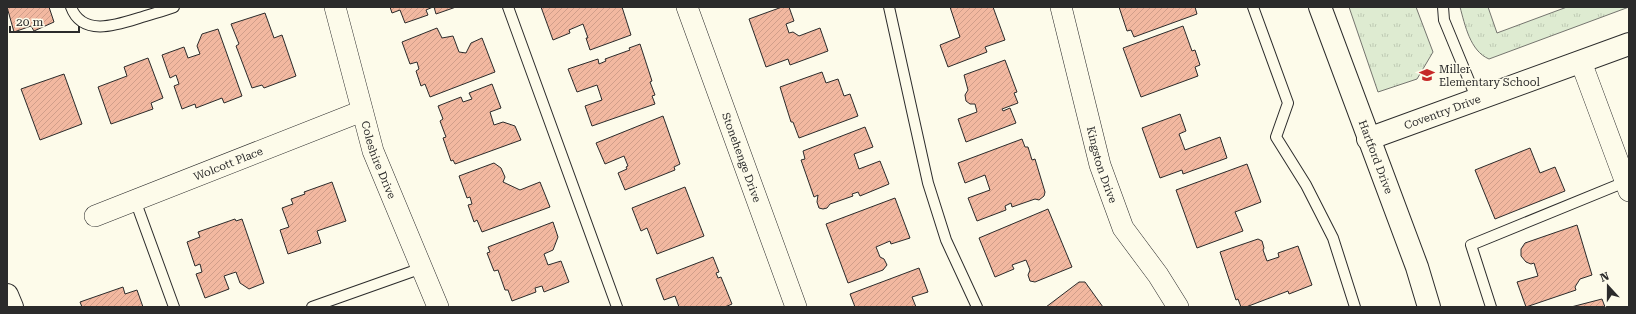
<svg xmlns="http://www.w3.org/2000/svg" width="1636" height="314" viewBox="0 0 1636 314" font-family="'Roboto Serif',serif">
<defs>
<pattern id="grass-tufts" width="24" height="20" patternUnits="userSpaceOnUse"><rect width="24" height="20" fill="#deebd1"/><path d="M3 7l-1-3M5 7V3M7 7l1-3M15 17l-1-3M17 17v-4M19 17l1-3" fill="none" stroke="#bfcab4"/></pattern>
<pattern id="building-hatch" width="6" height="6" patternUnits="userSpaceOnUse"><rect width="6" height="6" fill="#f2b8a0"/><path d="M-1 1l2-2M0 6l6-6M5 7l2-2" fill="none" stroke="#d09e8a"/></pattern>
</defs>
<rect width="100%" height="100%" fill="#fdfbea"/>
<g fill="url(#grass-tufts)" stroke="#74746e">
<path d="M1349,7H1416L1433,52L1417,79L1378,92Z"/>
<path d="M1460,7H1488L1497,33L1567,7H1629L1489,59C1470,51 1465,25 1460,7Z"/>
</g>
<g fill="url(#building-hatch)" stroke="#2b2b2b">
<path d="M7,7H49L54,22L34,31L31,26L14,32Z"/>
<path d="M390,7H433L426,10L428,15L405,23L400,10L392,13Z"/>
<path d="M434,7H456L436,14Z"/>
<path d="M541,7H622L631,35L590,50L586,38H588L583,24L569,30L570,33L553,40Z"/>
<path d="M782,7H789L794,21L786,24L789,33L793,32L799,36L820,28L828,51L790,65L788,59L766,67L749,19Z"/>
<path d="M950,7H993L1005,40L985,47L987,52L948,67L940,45L960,37Z"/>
<path d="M1119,7H1195L1197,14L1134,37L1131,30L1127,31Z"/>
<path d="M265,13L274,38L282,35L296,76L264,88L262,85L252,88L236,46L239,44L231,24Z"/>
<path d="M1183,26L1192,51L1195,50L1200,65L1195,67L1198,76L1141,97L1123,48Z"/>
<path d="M437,28L442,38L453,36L459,52L466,53L471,43L482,38L495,72L430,97L425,84L421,86L416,71L419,69L417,62L410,64L402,42Z"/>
<path d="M218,29L242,96L224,103L222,98L196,108L195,104L182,109L174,86L179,84L176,75L170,78L162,55L184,47L188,58L200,54L197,46L202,34Z"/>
<path d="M640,44L652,81L650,82L655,95L652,96L655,104L592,126L585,106L602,100L597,85L577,92L568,69L598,59L599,64L606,61L605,59L630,50L629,48Z"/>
<path d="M148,58L163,98L151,103L153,109L111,124L98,87L127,76L124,67Z"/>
<path d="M1005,60L1017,92L1014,93L1018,103L1002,109L1003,111L1010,108L1016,123L966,142L958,119L977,112L975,104H970L966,101L965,95L968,90L964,75Z"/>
<path d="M822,72L826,83L838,79L844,96L850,94L858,116L799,138L793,122H791L780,87Z"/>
<path d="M64,74L82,124L40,140L21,89Z"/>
<path d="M492,84L501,108L490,112L494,125L503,122L515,126L521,140L455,164L453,160L451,161L443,138L446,137L440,121L443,119L438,106L461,97L463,102L472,99L469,93Z"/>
<path d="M1180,114L1186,131L1179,134L1185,150L1220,137L1227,158L1183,174L1182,170L1160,178L1142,128Z"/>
<path d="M663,116L680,164L674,167L675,170L625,190L618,173L627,169L626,167L628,166L624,156L605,164L596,143Z"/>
<path d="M865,127L873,147L854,154L859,169L880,161L889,184L860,196L858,192L852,194L853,196L830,204L827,208L823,209L819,208L817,202L818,195L814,197L801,160L805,159L803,151Z"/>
<path d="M1022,139L1025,147H1028L1032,160L1035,159L1045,192L1044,196L1039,200L1035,199L1012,207L1011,203L1005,206L1006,210L977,221L968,198L990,190L985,175L965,183L958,163Z"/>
<path d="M1530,148L1540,173L1555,167L1565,191L1495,219L1475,170Z"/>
<path d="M494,163L501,168L505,177L503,182L520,190L540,182L550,207L482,232L477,220L474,222L468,205L472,204L470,197L467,198L459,176Z"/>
<path d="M1247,164L1261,202L1235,212L1243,231L1197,248L1176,190Z"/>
<path d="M332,182L346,221L317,231L321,243L288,254L280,230L289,227L282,208L293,204L291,199L305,194L304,192Z"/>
<path d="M685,187L704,236L657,254L647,228L641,231L632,208Z"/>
<path d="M895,198L910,238L891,244L890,241L876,247L880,257L884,259L887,265L883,270L848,283L826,224Z"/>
<path d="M1048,209L1072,267L1035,282L1030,281L1028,275L1030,270L1026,260L1012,265L1014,269L995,277L979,238Z"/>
<path d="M235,219L236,221L242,219L264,283L249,289L240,283L236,272L224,276L229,289L205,298L196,274L202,272L200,264L195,266L187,242L200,237L198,232Z"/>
<path d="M553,222L558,237L553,250L544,254L548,265L561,261L569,282L544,292L542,286L535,288L536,292L512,301L508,290H505L498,270L494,271L487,253L490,252L488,247Z"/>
<path d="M1577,225L1592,275L1580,279L1575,287L1576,290L1526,307L1517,282L1538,276L1534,263L1531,264L1526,262L1521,256V249L1525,243Z"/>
<path d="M1258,239L1262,241L1264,248L1263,250L1267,261L1279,257L1278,253L1298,246L1312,285L1289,294L1288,291L1246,307H1241L1238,299L1236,300L1220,252Z"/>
<path d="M713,257L719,272L716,273L718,278L721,277L732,304L725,307H679L675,296L664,300L656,279Z"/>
<path d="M919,268L928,292L912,297L916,307H855L850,294Z"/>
<path d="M1079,282H1085L1103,307H1046Z"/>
<path d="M123,287L125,294L137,290L143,307H82L80,302Z"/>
<path d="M1602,299L1605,307H1571Z"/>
</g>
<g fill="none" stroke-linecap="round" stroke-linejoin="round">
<g stroke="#2b2b2b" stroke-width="12">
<g id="service">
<path d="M71,7C82,37 117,25 139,18C151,14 163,11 174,7"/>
<path d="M508,7L617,307"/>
<path d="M889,7L928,183L946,240L977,307"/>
<path d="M1253,7L1288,103L1276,137L1306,185L1333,238L1355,307"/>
<path d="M1443,7L1444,20L1477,100"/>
<path d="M135,200L174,307"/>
<path d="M312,307L422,268"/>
<path d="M1491,307L1471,245L1625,182"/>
</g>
</g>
<g stroke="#2b2b2b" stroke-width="22">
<g id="minor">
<path id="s1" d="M335,7L373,151L438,307"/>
<path id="s2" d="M687,7L796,307"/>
<path id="s3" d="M1061,7L1100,165L1123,228L1158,275L1178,307"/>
<path d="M1581,62L1629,191"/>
<path id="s4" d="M95,216L362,111"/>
</g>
</g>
<g stroke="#2b2b2b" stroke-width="24">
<g id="tertiary">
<path id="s5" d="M1320,7L1417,267L1429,307"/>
<path id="s6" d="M1368,139L1629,44"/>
</g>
</g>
<g stroke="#2b2b2b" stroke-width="24">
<path id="secondary" d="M7,295L12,307"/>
</g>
<use href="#service" stroke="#fdfbea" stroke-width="10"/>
<use href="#minor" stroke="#fdfbea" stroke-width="21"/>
<use href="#tertiary" stroke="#fdfbea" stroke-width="22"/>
<use href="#secondary" stroke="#fdfbea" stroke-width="22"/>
</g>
<defs>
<g id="school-bare" transform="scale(1.2)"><path d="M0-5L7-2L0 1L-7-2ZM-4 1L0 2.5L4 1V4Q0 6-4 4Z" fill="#c62828" stroke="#fdfbea" stroke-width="2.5" paint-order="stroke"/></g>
</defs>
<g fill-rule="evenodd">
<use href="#school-bare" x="1427" y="75"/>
</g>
<g text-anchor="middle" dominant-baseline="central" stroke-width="3" stroke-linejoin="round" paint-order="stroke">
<g font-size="11" fill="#2b2b2b" stroke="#fdfbea" text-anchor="start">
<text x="1439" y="69">Miller<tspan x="1439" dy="13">Elementary School</tspan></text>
</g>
<g font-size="11" fill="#2b2b2b" stroke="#fdfbea">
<text stroke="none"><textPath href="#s6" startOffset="79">Coventry Drive</textPath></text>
<text stroke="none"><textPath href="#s2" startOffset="160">Stonehenge Drive</textPath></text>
<text stroke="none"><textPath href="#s5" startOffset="160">Hartford Drive</textPath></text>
<text stroke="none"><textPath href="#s1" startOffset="159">Coleshire Drive</textPath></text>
<text stroke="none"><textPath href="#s4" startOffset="143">Wolcott Place</textPath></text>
<text stroke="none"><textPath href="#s3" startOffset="163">Kingston Drive</textPath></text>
</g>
</g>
<rect width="1636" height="314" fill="none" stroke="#2b2b2b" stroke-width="16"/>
<g transform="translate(1608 286) rotate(339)" stroke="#fdfbea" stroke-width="3" paint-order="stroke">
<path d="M0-3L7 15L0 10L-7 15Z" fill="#2b2b2b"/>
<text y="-6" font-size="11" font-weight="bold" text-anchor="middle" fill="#2b2b2b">N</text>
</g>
<path d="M10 26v6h69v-6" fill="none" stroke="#2b2b2b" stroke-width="2"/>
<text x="16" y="26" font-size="12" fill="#2b2b2b" stroke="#fdfbea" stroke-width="3" paint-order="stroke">20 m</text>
</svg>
